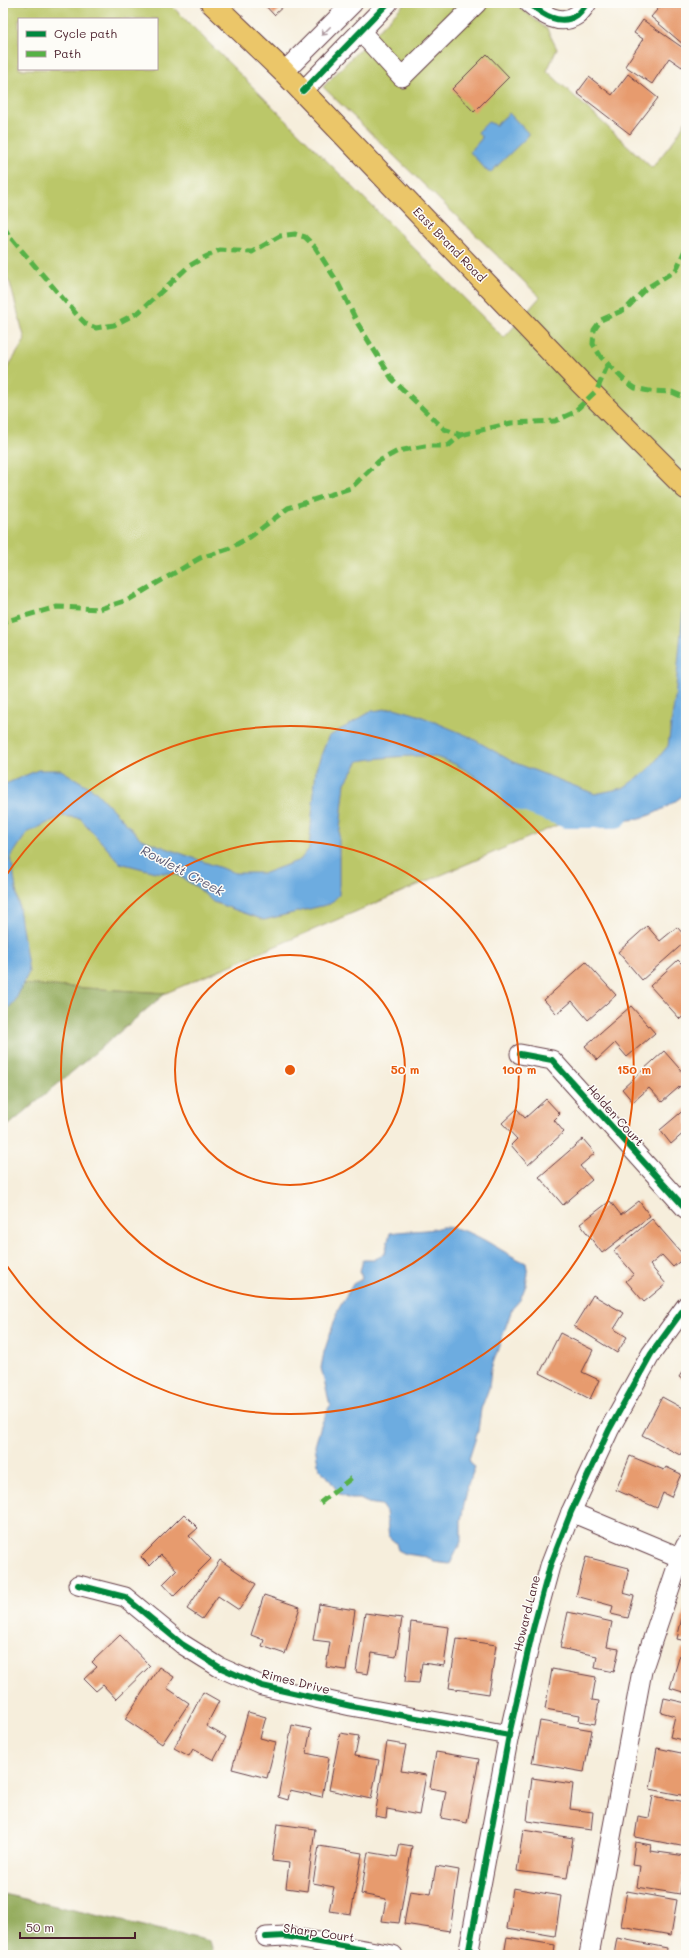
<svg xmlns="http://www.w3.org/2000/svg" width="689" height="1958" viewBox="0 0 689 1958" font-family="Mali,sans-serif">
<rect width="100%" height="100%" fill="#fdfcf7"/>
<filter id="ink" filterUnits="userSpaceOnUse"><feTurbulence type="fractalNoise" baseFrequency=".025" numOctaves="2"/><feDisplacementMap in="SourceGraphic" scale="8" xChannelSelector="R" yChannelSelector="G"/><feConvolveMatrix kernelMatrix="1 2 1 2 8 2 1 2 1" color-interpolation-filters="sRGB"/></filter>
<filter id="wash" filterUnits="userSpaceOnUse"><feTurbulence type="fractalNoise" baseFrequency=".012" numOctaves="4" result="noise"/><feDisplacementMap in="SourceGraphic" scale="16" xChannelSelector="R" yChannelSelector="G"/><feGaussianBlur stdDeviation="0.9" result="paint"/><feColorMatrix in="noise" values="0 0 0 0 0 0 0 0 0 0 0 0 0 0 0 0 0 1.4 0 .05"/><feComposite in="paint" operator="in"/></filter>
<g filter="url(#wash)">
<rect width="100%" height="100%" fill="#f6eedc"/>
<path fill="#bbc769" stroke="#82734a" fill-rule="evenodd" d="M3,3H169L504,338L540,297L323,87L405,3H514L547,29L557,49L547,71L652,168L677,136L686,120V770L166,993L3,983V375L25,340L10,283L3,275ZM19,19H157V69H19Z"/>
<g fill="#94ac5d" stroke="#6f6644">
<path d="M3,983L166,993L3,1130Z"/>
<path d="M3,1894L210,1941L214,1955H3Z"/>
</g>
<g fill="#6dace0" stroke="#5c6686">
<path d="M509,113L528,133V136L491,172H488L470,152L482,138L478,132L488,122L496,125Z"/>
<path d="M686,578V793C636,834 604,821 547,807C533,803 515,802 503,795C478,781 464,764 435,757C420,754 375,758 359,761L345,783L339,839V895L330,904L264,920L213,902L198,888L176,874L155,872L120,863L80,818L62,816L27,833L11,857L29,972L15,1001L3,1014V785L38,770H61L94,790L141,839L235,873H265L300,860L309,849L316,769L328,737L372,711L394,708L418,715L468,736L513,762L595,794L623,788L647,771L668,746L675,697Z"/>
<path d="M442,1227C473,1227 498,1251 526,1263L528,1274L526,1285L520,1300L512,1309L491,1369L489,1388L481,1409L478,1431L469,1459L471,1464L475,1467L468,1485L461,1520V1542L450,1564L434,1562L427,1557L406,1554L398,1550L396,1543L389,1537L386,1512L381,1505L368,1503L360,1499H351L340,1495L327,1476L319,1469L315,1446L321,1425L330,1405L321,1368L324,1352L338,1310L353,1284L362,1279L360,1271L363,1260H374L385,1253L390,1233C407,1230 425,1232 442,1227Z"/>
</g>
<g fill="none" stroke-linecap="round" stroke-linejoin="round">
<path stroke="#6dace0" stroke-width="28" d="M514,794L567,814H615"/>
</g>
<g id="blocks">
<g fill="#e79b6e">
<path d="M263,3H287L274,15Z"/>
<path d="M663,3H686V43L684,45L651,17Z"/>
<path d="M643,20L686,50V61L682,67L669,58L652,84L625,66L643,39L634,33Z"/>
<path d="M487,54L509,77L474,112L452,89Z"/>
<path d="M628,74L658,98L630,134L577,93L589,77L612,95Z"/>
<path d="M647,926L660,941L677,927L686,937V941L642,980L618,952Z"/>
<path d="M678,960L686,968V1014L680,1019L650,986Z"/>
<path d="M586,962L616,995L588,1020L572,1001L557,1014L544,1000Z"/>
<path d="M631,1006L655,1033L627,1057L615,1043L597,1060L585,1046Z"/>
<path d="M664,1051L686,1076V1081L662,1102L649,1088L633,1102L622,1089Z"/>
<path d="M546,1099L560,1114L554,1120L564,1132L528,1165L511,1145L517,1139L502,1123L517,1109L525,1118Z"/>
<path d="M686,1108V1131L671,1144L660,1130Z"/>
<path d="M583,1139L595,1153L580,1166L592,1180L563,1205L539,1177Z"/>
<path d="M610,1201L621,1215L639,1201L650,1216L602,1253L580,1224Z"/>
<path d="M652,1219L685,1257L673,1267L662,1255L650,1265L666,1284L644,1302L626,1281L634,1274L614,1251Z"/>
<path d="M593,1295L624,1313L614,1329L627,1337L617,1353L574,1326Z"/>
<path d="M560,1333L593,1350L582,1372L599,1380L590,1399L540,1373Z"/>
<path d="M686,1366V1382L679,1377Z"/>
<path d="M662,1397L686,1410V1444L680,1455L642,1435Z"/>
<path d="M630,1456L664,1470L666,1467L681,1474L671,1497L663,1493L657,1508L616,1490Z"/>
<path d="M184,1514L198,1528L189,1536L211,1559L174,1596L163,1584L177,1570L161,1555L150,1566L141,1557Z"/>
<path d="M586,1557L629,1568L623,1593L634,1596L628,1618L611,1614L613,1606L576,1596Z"/>
<path d="M220,1560L256,1584L239,1610L218,1596L202,1619L187,1609Z"/>
<path d="M264,1595L300,1607L285,1654L262,1646L264,1640L251,1635Z"/>
<path d="M319,1604L355,1610L346,1670L326,1667L330,1642L313,1640Z"/>
<path d="M685,1605H686V1641L677,1639Z"/>
<path d="M568,1612L612,1622L607,1647L619,1649L614,1672L595,1668L597,1656L560,1648Z"/>
<path d="M365,1613L402,1618L396,1657L372,1653L368,1674L356,1672Z"/>
<path d="M411,1622L449,1627L444,1666L422,1663L419,1683L405,1682Z"/>
<path d="M120,1635L150,1666L116,1699L103,1685L96,1691L84,1679L97,1667L92,1662Z"/>
<path d="M457,1639L496,1645L489,1694L449,1688Z"/>
<path d="M682,1648L686,1649V1693L670,1688Z"/>
<path d="M159,1667L174,1677L167,1688L189,1703L162,1744L125,1719Z"/>
<path d="M552,1669L596,1677L592,1700L599,1701L595,1724L579,1721L580,1715L545,1709Z"/>
<path d="M203,1692L219,1701L206,1726L226,1737L214,1760L193,1749L189,1756L174,1748Z"/>
<path d="M664,1698L686,1703V1741L670,1737L675,1716L661,1712Z"/>
<path d="M248,1712L266,1717L260,1738L276,1742L267,1778L232,1769Z"/>
<path d="M540,1721L592,1730L584,1772L532,1763Z"/>
<path d="M292,1725L311,1729L306,1753L329,1758L322,1797L290,1790L288,1800L278,1797Z"/>
<path d="M340,1733L359,1736L355,1756L379,1760L371,1799L329,1790Z"/>
<path d="M387,1742L406,1745L401,1771L426,1775L419,1815L387,1809L386,1818L375,1816Z"/>
<path d="M657,1748L686,1754V1796L650,1789Z"/>
<path d="M436,1752L479,1759L467,1823L441,1818L446,1791L430,1788Z"/>
<path d="M532,1778L573,1784L570,1809L593,1812L591,1830L527,1821Z"/>
<path d="M653,1796L686,1802V1847L635,1837L638,1816L649,1818Z"/>
<path d="M277,1824L315,1829L307,1891L286,1888L289,1863L272,1861Z"/>
<path d="M523,1830L573,1838L567,1878L517,1871Z"/>
<path d="M635,1842L651,1845L650,1851L686,1856L680,1894L637,1887L640,1866L632,1865Z"/>
<path d="M400,1844L412,1846L399,1923L382,1921L386,1899L361,1894L368,1852L397,1857Z"/>
<path d="M319,1846L362,1853L351,1914L329,1911L334,1887L313,1883Z"/>
<path d="M436,1866L459,1870L450,1931L404,1924L410,1891L431,1894Z"/>
<path d="M513,1888L561,1896L555,1936L507,1928Z"/>
<path d="M627,1891L677,1900L671,1935L621,1926Z"/>
<path d="M507,1937L555,1945L554,1955H504Z"/>
<path d="M617,1938L667,1948L666,1955H614Z"/>
</g>
</g>
</g>
<g filter="url(#ink)">
<use href="#blocks" fill-opacity="0" stroke="#643e46" stroke-width="1"/>
<g fill="none" stroke-linecap="round" stroke-linejoin="round">
<g stroke="#643e46" stroke-width="21">
<g id="minor">
<path d="M529,3C542,14 560,27 577,15C581,12 584,7 587,3"/>
<path d="M361,32L402,77L477,3"/>
<path d="M284,72L353,3"/>
<path d="M303,91L388,3"/>
<path d="M520,1054L552,1060L686,1209"/>
<path d="M571,1512L686,1560"/>
<path d="M78,1585L125,1597L182,1644L219,1667L262,1686L351,1706L509,1735"/>
<path d="M266,1937L285,1936L393,1955"/>
<path d="M468,1955L509,1735L533,1629L550,1566L571,1512L609,1430L651,1354L686,1306"/>
<path d="M589,1955L642,1671L680,1558L686,1545"/>
</g>
</g>
<g stroke="#643e46" stroke-width="24">
<path id="major" d="M212,3L284,72L580,382L686,488"/>
</g>
<use href="#minor" stroke="#fff" stroke-width="19"/>
<use href="#major" stroke="#ebc669" stroke-width="22"/>
<g stroke="#57b146" stroke-width="5" stroke-dasharray="10 5" stroke-linecap="butt">
<path d="M3,226L10,237L78,316L86,324L96,328L114,325L139,312L189,266L203,258L220,250L252,252L280,236L295,234L305,237L315,247L338,283L358,324L392,379L444,429L461,435L448,446H425L398,451L379,461L351,488L288,508L250,537L228,549L200,558L128,600L99,609L57,607L3,622"/>
<path d="M686,248L676,270L645,289L626,309L601,320L594,330L593,344L601,357L625,381L635,388L649,391L672,392L681,396L686,401"/>
<path d="M461,435L511,423L555,421L573,413L597,390L608,364"/>
<path d="M320,1503L354,1476"/>
</g>
<g stroke="#fdfcf7" stroke-width="8">
<g id="cycleway">
<path d="M529,3C542,14 560,27 577,15C581,12 584,7 587,3"/>
<path d="M303,91L388,3"/>
<path d="M520,1054L552,1060L686,1209"/>
<path d="M78,1585L125,1597L182,1644L219,1667L262,1686L351,1706L509,1735"/>
<path d="M266,1937L285,1936L393,1955"/>
<path d="M468,1955L509,1735L533,1629L550,1566L571,1512L609,1430L651,1354L686,1306"/>
</g>
</g>
<use href="#cycleway" stroke="#00873e" stroke-width="6"/>
</g>
<defs><path id="oneway-shaft" d="M-6 0H5M1.5-3L5.5 0L1.5 3" fill="none" stroke-width="1.6" stroke-linecap="round" stroke-linejoin="round"/></defs>
<use stroke="#ae9aa0" href="#oneway-shaft" transform="translate(326 31) rotate(135)"/>
</g>
<g fill="none" stroke="#e8590c" stroke-width="2">
<circle cx="290" cy="1070" r="115"/>
<circle cx="290" cy="1070" r="229"/>
<path d="M3 880A344 344 0 1 1 3 1260"/>
</g>
<g text-anchor="middle" dominant-baseline="central" stroke-width="3" stroke-linejoin="round" paint-order="stroke">
<g font-size="12" fill="#4a1f2b" stroke="#fdfcf7">
<text transform="translate(450 244) rotate(46)">East Brand Road</text>
<text transform="translate(616 1115) rotate(48)">Holden Court</text>
<text transform="translate(526 1613) rotate(-76)">Howard Lane</text>
<text transform="translate(296 1681) rotate(14)">Rimes Drive</text>
<text transform="translate(319 1932) rotate(8)">Sharp Court</text>
</g>
<g font-size="13" font-style="italic" fill="#585773" stroke="#fdfcf7">
<text transform="translate(183 870) rotate(28)">Rowlett Creek</text>
</g>
</g>
<circle cx="290" cy="1070" r="6" fill="#e8590c" stroke="#fdfcf7" stroke-width="2"/>
<g font-size="12" text-anchor="middle" font-weight="bold" fill="#e8590c" stroke="#fdfcf7" stroke-width="3" stroke-linejoin="round" paint-order="stroke">
<text x="405" y="1074">50 m</text>
<text x="519" y="1074">100 m</text>
<text x="634" y="1074">150 m</text>
</g>
<rect width="689" height="1958" fill="none" stroke="#fdfcf7" stroke-width="16"/>
<rect x="18" y="18" width="140" height="52" fill="#fdfcf7" stroke="#b5a4a5"/>
<rect x="26" y="31" width="20" height="6" fill="#00873e" stroke="#b5a4a5"/>
<text x="54" y="38" font-size="12" fill="#4a1f2b">Cycle path</text>
<rect x="26" y="51" width="20" height="6" fill="#57b146" stroke="#b5a4a5"/>
<text x="54" y="58" font-size="12" fill="#4a1f2b">Path</text>
<path d="M20 1932v6h115v-6" fill="none" stroke="#4a1f2b" stroke-width="2"/>
<text x="26" y="1932" font-size="12" fill="#4a1f2b" stroke="#fdfcf7" stroke-width="3" paint-order="stroke">50 m</text>
</svg>
